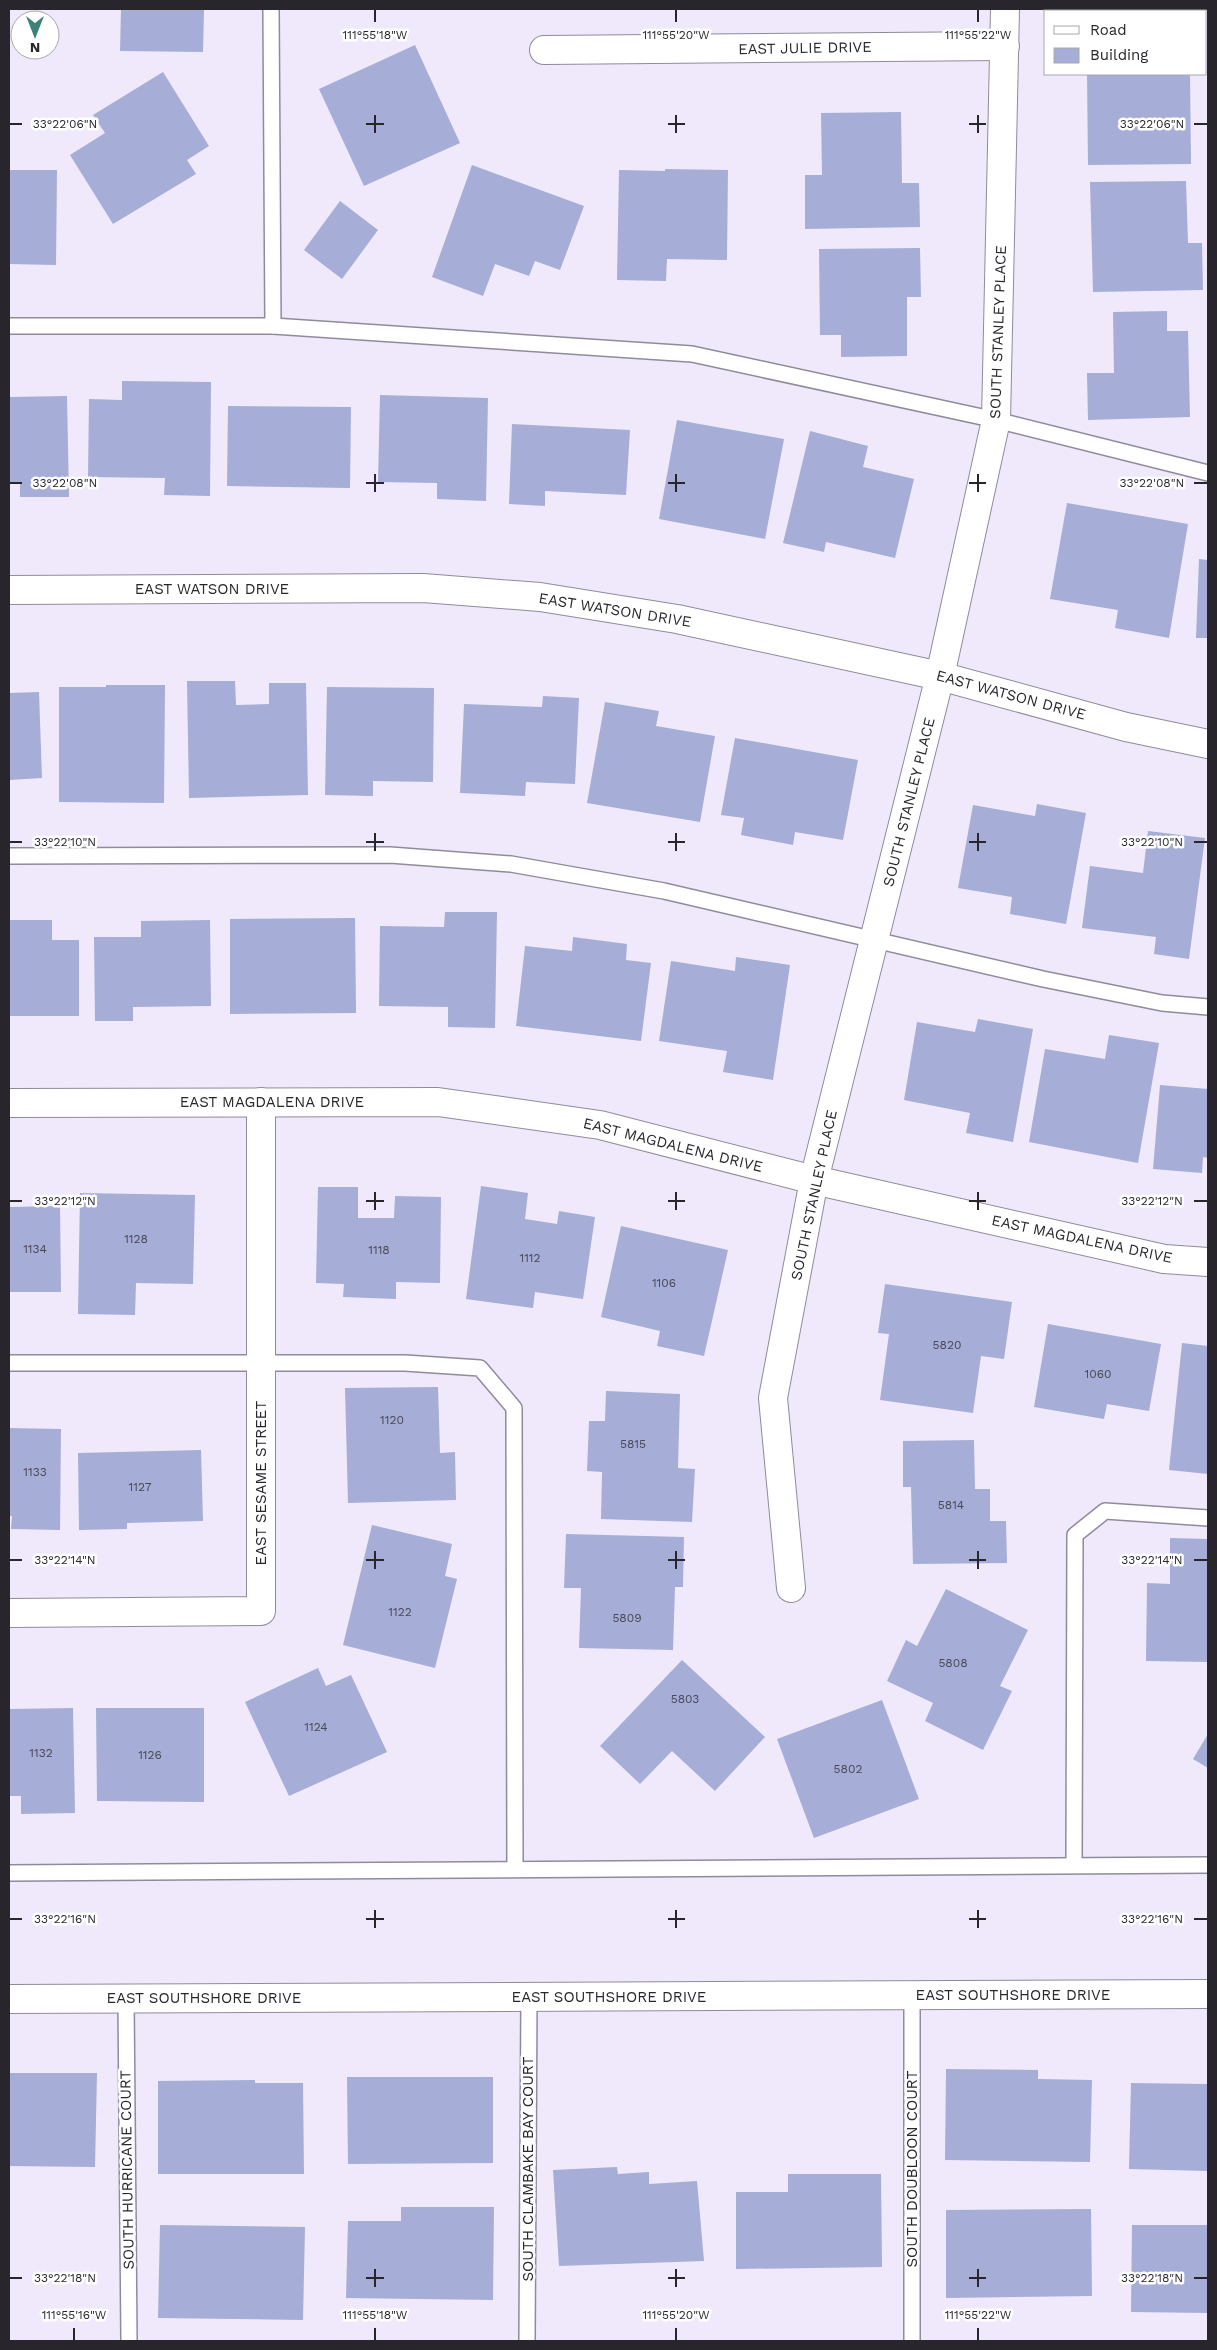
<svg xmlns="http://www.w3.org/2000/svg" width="1217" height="2350" viewBox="0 0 1217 2350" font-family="'Work Sans',sans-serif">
<rect width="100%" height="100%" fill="#efe9fb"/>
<g fill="#a6add7">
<path d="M121,9H204L203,52L120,51Z"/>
<rect x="1093" y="9" width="108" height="2"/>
<path d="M415,45L460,143L364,186L319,89Z"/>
<path d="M163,72L209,146L187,160L196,174L113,224L70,155L105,133L93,115Z"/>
<path d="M1087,74H1190L1191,164L1088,165Z"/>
<path d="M901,112L902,183H919L920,227L805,229V175H822L821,113Z"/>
<path d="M472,165L584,206L560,270L535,261L529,276L495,264L483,296L432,277Z"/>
<path d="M665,169L728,170L727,260L667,259L666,281L617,280L619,170L665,171Z"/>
<path d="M9,170H57L56,265L9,264Z"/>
<path d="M1186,181L1188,243H1202L1203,290L1093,292L1090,182Z"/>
<path d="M340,201L378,230L342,279L304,250Z"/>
<path d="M920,248L921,297H907V356L841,357V335H820L819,249Z"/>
<path d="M1167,311V331H1188L1190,417L1088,420L1087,373H1114L1113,312Z"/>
<path d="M122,381L211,382L210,496L164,495L165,478L88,477L89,399L122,400Z"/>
<path d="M380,395L488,398L486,501L437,499V483L378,482Z"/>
<path d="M67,396L69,497H20V482L9,483V397Z"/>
<path d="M228,406L351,407L350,488L227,486Z"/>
<path d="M677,420L784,439L765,539L659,519Z"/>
<path d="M512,424L630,430L626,495L545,491V506L509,504Z"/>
<path d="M810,431L868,446L863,467L914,479L895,558L826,542L824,552L783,543Z"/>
<path d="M1067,503L1188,524L1169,638L1115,628L1118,610L1050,599Z"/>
<path d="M1199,559L1208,560V638H1196Z"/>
<path d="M187,681H235L236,705L269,704V683H306L308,795L189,798Z"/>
<path d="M106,685H165L164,803L59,802V687H106Z"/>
<path d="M327,687L434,688L433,782L373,781V796L325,795Z"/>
<path d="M39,692L42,778L9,780V693Z"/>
<path d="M543,696L579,698L575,784L526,782L525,796L460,793L464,704L542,707Z"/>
<path d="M605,702L659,711L656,726L715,736L700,822L587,803Z"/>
<path d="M735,738L858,760L843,840L795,832L793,845L741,835L744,818L721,815Z"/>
<path d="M1037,804L1086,813L1066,924L1010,914L1012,897L958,888L973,805L1035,816Z"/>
<path d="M1148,831L1205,838L1189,959L1154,954L1156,937L1082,928L1090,866L1143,873Z"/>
<path d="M445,912H497L495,1028L448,1027V1007L379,1006L380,926L444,927Z"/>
<path d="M355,918L356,1013L230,1014V919Z"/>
<path d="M9,920H52V940H79V1016H9Z"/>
<path d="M210,920L211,1006L133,1007V1021H95L94,937H141V921Z"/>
<path d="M573,937L627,944L626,960L651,963L641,1041L516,1026L525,946L572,951Z"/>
<path d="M736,957L790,965L773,1080L723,1072L727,1051L659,1041L671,961L735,971Z"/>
<path d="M978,1019L1033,1029L1013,1142L966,1133L970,1113L904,1100L917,1022L975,1032Z"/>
<path d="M1109,1035L1159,1043L1138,1163L1029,1142L1045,1049L1105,1059Z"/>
<path d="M1160,1085L1208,1089V1158L1203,1157L1202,1173L1153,1169Z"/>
<path d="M481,1186L528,1193L525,1219L557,1224L559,1211L595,1217L583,1299L535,1292L533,1308L466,1299Z"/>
<path d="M318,1187H358V1218H394L395,1196L441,1197L440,1283L396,1282V1299L343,1297L344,1284L316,1283Z"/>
<path d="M80,1193L195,1195L193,1284L136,1283L135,1315L78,1314Z"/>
<path d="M60,1206L61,1292H9V1207Z"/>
<path d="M621,1226L728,1250L704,1356L657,1346L660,1331L601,1317Z"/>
<path d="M885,1284L1012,1302L1004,1359L981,1356L973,1413L880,1400L889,1334L878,1333Z"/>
<path d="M1048,1324L1161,1344L1149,1411L1107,1404L1104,1419L1034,1407Z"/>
<path d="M1182,1343L1208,1346V1474L1169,1470Z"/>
<path d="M438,1387L440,1453L455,1452L456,1500L348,1503L345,1388Z"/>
<path d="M606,1391L680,1394L678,1468L695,1469L692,1522L601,1519L602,1472L587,1471L589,1421H605Z"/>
<path d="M9,1428L61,1429L60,1530L11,1529L12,1516H9Z"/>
<path d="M974,1440L975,1489H990V1521H1006L1007,1563L913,1564L911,1487H903V1441Z"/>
<path d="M201,1450L203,1521L127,1523V1529L79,1530L78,1453Z"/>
<path d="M372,1525L452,1544L445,1576L457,1579L435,1668L343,1645Z"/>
<path d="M566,1534L684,1537L683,1587H675L673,1650L579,1648L581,1588H564Z"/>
<path d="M1170,1538L1208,1539V1662L1146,1661L1147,1583L1170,1584Z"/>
<path d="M946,1589L1028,1630L1000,1686L1012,1691L983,1750L925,1721L933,1703L887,1681L906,1640L917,1646Z"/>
<path d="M682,1660L765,1737L715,1791L672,1751L640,1784L600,1746Z"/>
<path d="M318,1668L326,1686L351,1675L387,1752L289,1796L245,1702Z"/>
<path d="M882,1700L919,1799L814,1838L777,1739Z"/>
<path d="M73,1708L75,1813L21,1814V1796H9V1709Z"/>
<path d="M96,1708H204V1802L97,1801Z"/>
<path d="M1208,1734V1768L1193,1759Z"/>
<path d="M946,2069L1038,2070V2079L1092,2080L1090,2162L945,2160Z"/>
<path d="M9,2073H97L95,2167L9,2166Z"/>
<path d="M347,2077H493V2163L348,2164Z"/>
<path d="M255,2080V2083H303L304,2174H158V2081Z"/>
<path d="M1131,2083L1208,2084V2171L1129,2169Z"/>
<path d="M617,2167L618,2174L649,2172V2184L697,2181L704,2261L559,2266L553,2170Z"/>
<path d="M788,2174H881L882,2267L736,2269V2192H788Z"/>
<path d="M401,2207H494L493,2300L346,2298L348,2221H401Z"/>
<path d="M1091,2209L1092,2296L946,2298V2210Z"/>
<path d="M160,2225L305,2227L303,2320L158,2318Z"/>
<path d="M1132,2225H1208V2313L1131,2312Z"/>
</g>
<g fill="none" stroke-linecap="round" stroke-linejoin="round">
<g stroke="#908b9b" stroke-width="18">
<g id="service">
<path d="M271,9L273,326"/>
<path d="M9,326H273L692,354L996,420L1208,473"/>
<path d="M9,856L390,855L511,864L664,891L1043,979L1162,1003L1208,1007"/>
<path d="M9,1363H405L480,1368L514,1408L515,1869"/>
<path d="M1074,1865L1075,1535L1105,1511L1208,1518"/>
<path d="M9,1873L1208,1865"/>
<path d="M912,1996V2341"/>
<path d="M126,1999L129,2341"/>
<path d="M527,2341L529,1997"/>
</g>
</g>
<g stroke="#908b9b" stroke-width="30">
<g id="minor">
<path d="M544,50L1005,46"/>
<path d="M9,590L423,588L540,597L677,619L940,676L1126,727L1208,744"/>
<path d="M9,1103L438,1102L600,1125L814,1180L1164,1259L1208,1262"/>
<path d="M791,1588L773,1398L814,1180L940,676L996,420L1005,9"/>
<path d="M9,1613L261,1611V1102"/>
</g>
</g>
<g stroke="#908b9b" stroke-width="30">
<path id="tertiary" d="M9,1999L1208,1994"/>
</g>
<use href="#service" stroke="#fff" stroke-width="15"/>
<use href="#minor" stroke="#fff" stroke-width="28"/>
<use href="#tertiary" stroke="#fff" stroke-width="28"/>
</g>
<path fill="none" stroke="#28262c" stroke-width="2" d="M375,10V22M676,10V22M978,10V22M375,115V133M676,115V133M978,115V133M10,124H22M366,124H384M668,124H685M969,124H986M1194,124H1207M375,474V492M676,474V492M978,474V492M10,483H22M366,483H384M668,483H685M969,483H986M1194,483H1207M375,833V851M676,833V851M978,833V851M10,842H22M366,842H384M668,842H685M969,842H986M1194,842H1207M375,1192V1210M676,1192V1210M978,1192V1210M10,1201H22M366,1201H384M668,1201H685M969,1201H986M1194,1201H1207M375,1551V1569M676,1551V1569M978,1551V1569M10,1560H22M366,1560H384M668,1560H685M969,1560H986M1194,1560H1207M375,1910V1928M676,1910V1928M978,1910V1928M10,1919H22M366,1919H384M668,1919H685M969,1919H986M1194,1919H1207M375,2269V2287M676,2269V2287M978,2269V2287M10,2278H22M366,2278H384M668,2278H685M969,2278H986M1194,2278H1207M74,2328V2340M375,2328V2340M676,2328V2340M978,2328V2340"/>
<g text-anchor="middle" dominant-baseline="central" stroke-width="5" stroke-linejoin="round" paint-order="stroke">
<g font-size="12" fill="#484857">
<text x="136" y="1239">1128</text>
<text x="35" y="1249">1134</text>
<text x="379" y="1250">1118</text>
<text x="530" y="1258">1112</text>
<text x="664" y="1283">1106</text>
<text x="947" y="1345">5820</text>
<text x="1098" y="1374">1060</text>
<text x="392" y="1420">1120</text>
<text x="633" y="1444">5815</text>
<text x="35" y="1472">1133</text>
<text x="140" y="1487">1127</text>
<text x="951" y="1505">5814</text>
<text x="400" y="1612">1122</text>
<text x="627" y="1618">5809</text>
<text x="953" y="1663">5808</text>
<text x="685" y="1699">5803</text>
<text x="316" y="1727">1124</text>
<text x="41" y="1753">1132</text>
<text x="150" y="1755">1126</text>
<text x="848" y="1769">5802</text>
</g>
<g font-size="15" fill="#28262c" stroke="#fff">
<text transform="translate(805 48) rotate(-1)">EAST JULIE DRIVE</text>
<text transform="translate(998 332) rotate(-88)">SOUTH STANLEY PLACE</text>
<text x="212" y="589">EAST WATSON DRIVE</text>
<text transform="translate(615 610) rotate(9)">EAST WATSON DRIVE</text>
<text transform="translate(1011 695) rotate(15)">EAST WATSON DRIVE</text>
<text transform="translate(909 802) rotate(-76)">SOUTH STANLEY PLACE</text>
<text x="272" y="1102">EAST MAGDALENA DRIVE</text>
<text transform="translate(673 1145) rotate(14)">EAST MAGDALENA DRIVE</text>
<text transform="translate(814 1195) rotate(-78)">SOUTH STANLEY PLACE</text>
<text transform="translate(1082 1239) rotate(12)">EAST MAGDALENA DRIVE</text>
<text transform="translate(261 1483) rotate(-90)">EAST SESAME STREET</text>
<text x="1013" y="1995">EAST SOUTHSHORE DRIVE</text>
<text x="609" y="1997">EAST SOUTHSHORE DRIVE</text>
<text x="204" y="1998">EAST SOUTHSHORE DRIVE</text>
<text transform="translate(528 2169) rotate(-90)">SOUTH CLAMBAKE BAY COURT</text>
<text transform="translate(912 2169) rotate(-90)">SOUTH DOUBLOON COURT</text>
<text transform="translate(127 2170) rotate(-91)">SOUTH HURRICANE COURT</text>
</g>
</g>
<g font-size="12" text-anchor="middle" fill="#28262c" stroke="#fff" stroke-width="5" stroke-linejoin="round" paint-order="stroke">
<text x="375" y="39">111°55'18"W</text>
<text x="676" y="39">111°55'20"W</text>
<text x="978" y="39">111°55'22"W</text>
<text x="1152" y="128">33°22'06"N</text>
<text x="65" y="128">33°22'06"N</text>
<text x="1152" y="487">33°22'08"N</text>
<text x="65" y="487">33°22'08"N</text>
<text x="65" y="846">33°22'10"N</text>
<text x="1152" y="846">33°22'10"N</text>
<text x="1152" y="1205">33°22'12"N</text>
<text x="65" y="1205">33°22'12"N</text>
<text x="1152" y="1564">33°22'14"N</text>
<text x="65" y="1564">33°22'14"N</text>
<text x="65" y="1923">33°22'16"N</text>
<text x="1152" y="1923">33°22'16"N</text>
<text x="1152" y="2282">33°22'18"N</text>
<text x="65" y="2282">33°22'18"N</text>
<text x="74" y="2319">111°55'16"W</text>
<text x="375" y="2319">111°55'18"W</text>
<text x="676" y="2319">111°55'20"W</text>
<text x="978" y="2319">111°55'22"W</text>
</g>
<rect width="1217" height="2350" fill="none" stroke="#28262c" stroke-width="20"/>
<rect x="1044" y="10" width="162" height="65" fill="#ffffff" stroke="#a9a8ab"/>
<rect x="1054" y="26" width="25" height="8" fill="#ffffff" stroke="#a9a8ab"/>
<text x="1090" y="35" font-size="15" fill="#28262c">Road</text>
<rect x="1054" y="48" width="25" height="15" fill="#a6add7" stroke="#a9a8ab"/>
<text x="1090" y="60" font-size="15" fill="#28262c">Building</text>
<g transform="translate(35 35) rotate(180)"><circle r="24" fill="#ffffff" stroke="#a9a8ab"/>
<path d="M0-4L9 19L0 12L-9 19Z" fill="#3e8378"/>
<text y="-8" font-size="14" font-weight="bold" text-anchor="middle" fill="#28262c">N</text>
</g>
</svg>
